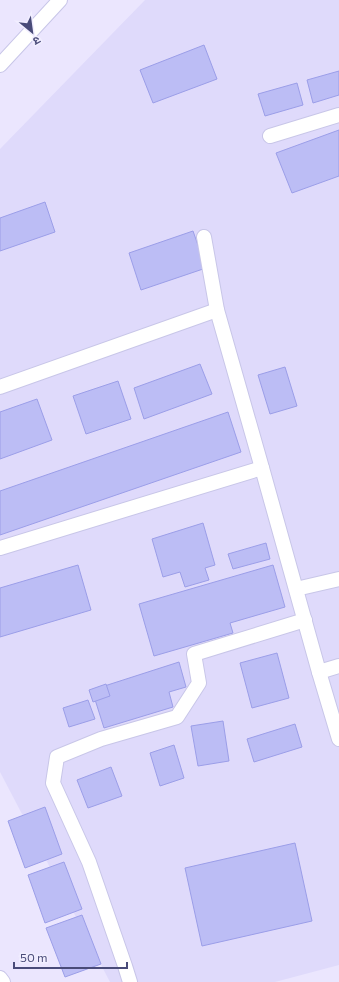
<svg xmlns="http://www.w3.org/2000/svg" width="339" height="982" viewBox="0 0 339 982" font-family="Commissioner,'Noto Sans Devanagari',sans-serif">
<rect width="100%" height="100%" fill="#ebe6fe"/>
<path fill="#dfdafb" d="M145,0H339V965L275,982H110L0,772V149Z"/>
<g fill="#bcbdf5" stroke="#9b9ee8">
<path d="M204,45L217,79L153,103L140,70Z"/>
<path d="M339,71V95L313,103L307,80Z"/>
<path d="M297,83L303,105L265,116L258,94Z"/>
<path d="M339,130V176L292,193L276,153Z"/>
<path d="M45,202L55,232L0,251V218Z"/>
<path d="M193,231L206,268L141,290L129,253Z"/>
<path d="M200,364L212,394L144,419L134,388Z"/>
<path d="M285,367L297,406L270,414L258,375Z"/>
<path d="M118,381L131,419L86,434L73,396Z"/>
<path d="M37,399L52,440L0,459V412Z"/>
<path d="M228,412L241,452L0,535V491Z"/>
<path d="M203,523L215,565L205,568L209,580L185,587L180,572L163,577L152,539Z"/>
<path d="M266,543L270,559L233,569L228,554Z"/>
<path d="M78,565L91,610L0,637V588Z"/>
<path d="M273,565L285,607L230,623L233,633L154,656L139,604Z"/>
<path d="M277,653L289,698L252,708L240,663Z"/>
<path d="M179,662L186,687L169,692L173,707L104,728L92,690Z"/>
<path d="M106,684L110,696L93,702L89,690Z"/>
<path d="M88,700L95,719L69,727L63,708Z"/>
<path d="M223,721L229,761L198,766L191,726Z"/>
<path d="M295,724L302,747L254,762L247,739Z"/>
<path d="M174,745L184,778L160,786L150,753Z"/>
<path d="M111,767L122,796L88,808L77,780Z"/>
<path d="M45,807L62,854L25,868L8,821Z"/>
<path d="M295,843L312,921L202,946L185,868Z"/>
<path d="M64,862L82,909L45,923L28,875Z"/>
<path d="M82,915L101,964L65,977L46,928Z"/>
</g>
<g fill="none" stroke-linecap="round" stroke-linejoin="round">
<g stroke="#c8c6e8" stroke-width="16">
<g id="minor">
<path d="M0,65L60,0"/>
<path d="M270,136L339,115"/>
<path d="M204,237L217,310L262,468L319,672L339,739"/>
<path d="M0,387L217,310"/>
<path d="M0,548L262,468"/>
<path d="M296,589L339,579"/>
<path d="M319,672L339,666"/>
<path d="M0,978L3,982"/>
<path d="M130,982L125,966L89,862L53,783L57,757L101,739L177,717L199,683L194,654L305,620"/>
</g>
</g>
<use href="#minor" stroke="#fff" stroke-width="14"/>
</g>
<g transform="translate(32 32) rotate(151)" stroke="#f1eeff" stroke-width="3" paint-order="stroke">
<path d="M0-3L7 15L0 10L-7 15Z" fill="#494b79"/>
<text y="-6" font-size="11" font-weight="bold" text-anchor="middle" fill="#494b79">उ</text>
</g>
<path d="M14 962v6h113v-6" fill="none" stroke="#494b79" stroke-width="2"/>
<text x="20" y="962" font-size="12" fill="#494b79" stroke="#f1eeff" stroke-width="3" paint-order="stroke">50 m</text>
</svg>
